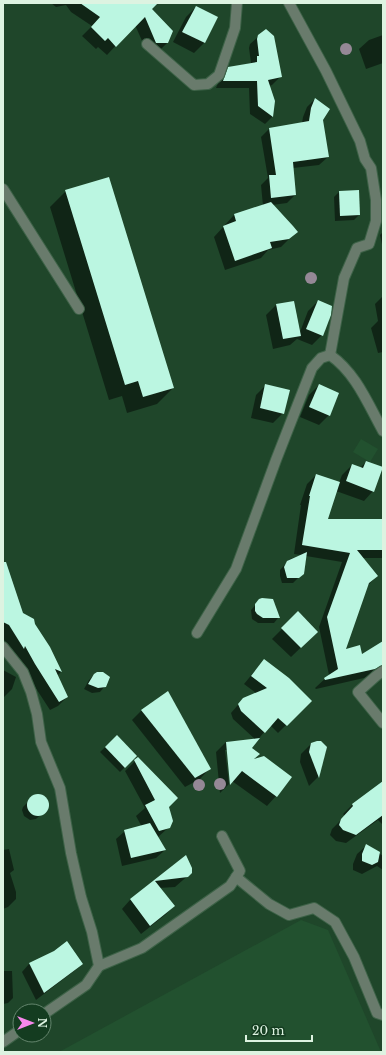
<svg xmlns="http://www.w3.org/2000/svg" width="386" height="1055" viewBox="0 0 386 1055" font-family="'Libre Baskerville',serif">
<rect width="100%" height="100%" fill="#1f462a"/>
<g fill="#22512f">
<path d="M361,439L378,449L370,462L353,452Z"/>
<path d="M301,920L328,930L381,1052H59Z"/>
</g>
<g fill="#0007">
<path d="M51,3H144L167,43L158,52H147L135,25L107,55L98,47L96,49L82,36L92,26L71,12L66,5L56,7Z"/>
<path d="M196,7L217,18L204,43L194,53L173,42L186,17Z"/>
<path d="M383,35V63L366,69L359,49L369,40Z"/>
<path d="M259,36L280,77L272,85L269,86L274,101L272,117L265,124L250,114L249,88H216L221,76L229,68L251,63L249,48L250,44Z"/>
<path d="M315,99L321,120L328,157L319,165L293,168L295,195L287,203L272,205L296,232L281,247L268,250L261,258L225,270L214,237L234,215L263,206L261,185L268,178L261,137L269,129L302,123L303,117L307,107Z"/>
<path d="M66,191L173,388L157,404L127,413L122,396L109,400L50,207Z"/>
<path d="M358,191L359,215L354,220L335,221L334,197L339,192Z"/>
<path d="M383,232V249L380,235Z"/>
<path d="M383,296V352L378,353L371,328L378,321L375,304Z"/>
<path d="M318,301L322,335L312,345L297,339L290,345L273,349L266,315L276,305L293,302L300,332L308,311Z"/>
<path d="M266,385L283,413L273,423L251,418L256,395Z"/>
<path d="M319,385L329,415L319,425L300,417L309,395Z"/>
<path d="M366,462L373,491L364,501L336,491L326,520H383V558H363L377,576L368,585L344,650L361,655L383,642V669L364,678L316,689L315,688L329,675L319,627L342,562L306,556L303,573L293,583H282L280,576V570L290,559L301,555L294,554L301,505H300L307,484L316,475L339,483L342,475L352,465L360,468Z"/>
<path d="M3,571L22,613L35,625L49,648L61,672L57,676L67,697L58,706L50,710L26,673L16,655L15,657L3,638Z"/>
<path d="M260,600L278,618L274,623H258L252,619L251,610Z"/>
<path d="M298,613L317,632L291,657L272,639Z"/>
<path d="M264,660L310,701L278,733L270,725L251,748V761L276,796L267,806L232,781L227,750H225L229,784L220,793L216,752L226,742L256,740L233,719L231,713L243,699L256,693L244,684Z"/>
<path d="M3,670L16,677L12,689L3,698Z"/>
<path d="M94,675L105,686L100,692L92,693L84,689L89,680Z"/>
<path d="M142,710L209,769L200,779L185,787L132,720Z"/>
<path d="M117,736L136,756L120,772L100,752Z"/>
<path d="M311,744L326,748L318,777L309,786L300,762L301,754Z"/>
<path d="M135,761L168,807L169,827L157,838L165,850L156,858L122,866L116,839L125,831L142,827L136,816L145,808L125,771Z"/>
<path d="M383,782V825L378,820L346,843L336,841L330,835L332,829L345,816L343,814L352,805Z"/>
<path d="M38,795L46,800L47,809L36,819L30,820L24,816L22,810L23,807L33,797Z"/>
<path d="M367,845L383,856V870L377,866L362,874L353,870V864L357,854Z"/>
<path d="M9,849L14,870L10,873L16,892V899L8,907L3,909V850Z"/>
<path d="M185,857L191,873L175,887L159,888L174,906L165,915L141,934L122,909L130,900Z"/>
<path d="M55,952L82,964L74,971L36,1000L22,972L29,964Z"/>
<path d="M3,971H12L13,998L8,1003L3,1004Z"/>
</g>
<g fill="#bbf6e1">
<path d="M80,3H158L152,9L173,31L168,43H156L145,17L116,47L108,38L105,41L91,27L100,17Z"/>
<path d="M196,6L218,17L205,43L182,32Z"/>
<path d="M266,29L274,36L282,77L268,80L275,101L273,117L258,106L257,81H223L228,67L257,62V56H259L257,39L258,35Z"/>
<path d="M315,98L330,109L323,120L329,157L293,162L296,195L271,198L269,175H276L269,128L309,121L311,108Z"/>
<path d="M109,177L174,388L143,397L138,381L125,385L65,190Z"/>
<path d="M359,190L360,215L340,216L339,191Z"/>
<path d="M271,202L293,226L298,232L289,239L270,242L272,248L235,261L223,226L236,221L234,214Z"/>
<path d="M318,300L332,306L331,315L323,336L306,329Z"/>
<path d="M294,301L301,336L283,339L276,304Z"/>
<path d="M265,384L290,390L284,414L260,408Z"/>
<path d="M319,384L339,393L330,416L309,407Z"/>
<path d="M366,461L383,467L374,492L346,481L352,464L363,468Z"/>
<path d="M316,474L340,482L328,519H383V550H357L378,576L369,583L346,649L360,645L362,654L383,641V665L375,669L325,680L324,678L338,669L327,617L350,553L302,545L310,496H309Z"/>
<path d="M307,552L304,574L299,578H287L284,567L287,561Z"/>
<path d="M3,562H6L23,613L34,619L35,624L50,647L62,672L55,669L68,697L59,702L35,664L25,646L24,649L9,625L3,622Z"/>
<path d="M262,598L273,599L280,618H263L257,614L255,611V604L259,599Z"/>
<path d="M298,611L318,632L301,648L281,628Z"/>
<path d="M264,659L289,678L312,701L287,726L278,718L265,733L241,711L238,704L243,698L267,688L251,676Z"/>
<path d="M97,672H103L110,677L106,687L98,688L88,684L94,674Z"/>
<path d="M168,691L211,769L195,778L141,710Z"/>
<path d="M117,735L137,756L125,768L105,747Z"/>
<path d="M260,738L252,748L260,754L254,759L264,756L292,777L277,797L242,771L230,785L226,742Z"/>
<path d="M317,741H321L327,747L319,778L309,752L311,743Z"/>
<path d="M138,757L178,798L169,807L173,821L170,828L159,831L145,805L155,800L134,760Z"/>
<path d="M383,781V815L356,835L343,830L339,825L341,819L353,806L352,804Z"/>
<circle cx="38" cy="805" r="11"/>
<path d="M150,823L166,850L131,858L124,830Z"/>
<path d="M366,844L380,852L378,862L372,865L362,861V854Z"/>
<path d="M186,855L192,868V873L188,877L155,881L175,906L150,926L130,899Z"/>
<path d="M67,941L83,964L44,993L29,963L54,951Z"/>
</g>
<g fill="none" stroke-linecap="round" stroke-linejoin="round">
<g stroke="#3d6247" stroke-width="12">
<g id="minor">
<path d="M289,3L326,71L360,141L365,159L371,168L376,200V221L369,244L357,248L344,278L330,355"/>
<path d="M147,44L194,85L208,84L219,75L235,28L237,3"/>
<path d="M3,189L79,309"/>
<path d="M197,633L236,569L276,460L312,368L321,358L330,355C356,373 368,404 383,431"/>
<path d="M3,647L23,672L31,692L37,714L41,742L60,788L71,853L81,897L92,932L99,966L86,985L44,1014"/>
<path d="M383,671L376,676L358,692L383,723"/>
<path d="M236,877L269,904L289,915L314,908L335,922L354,957L377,1013L383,1015"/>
<path d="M99,966L142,948L230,886L240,871L222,836"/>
<path d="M3,1042L20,1030"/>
</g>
</g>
<use href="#minor" stroke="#697b6c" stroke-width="10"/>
</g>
<g fill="#958896">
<circle cx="346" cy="49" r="6"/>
<circle cx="311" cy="278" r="6"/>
<circle cx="220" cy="784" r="6"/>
<circle cx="199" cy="785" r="6"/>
</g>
<rect width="386" height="1055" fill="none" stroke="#ddf3e1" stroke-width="8"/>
<g transform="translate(32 1023) rotate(90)"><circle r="19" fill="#143c20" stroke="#64856d"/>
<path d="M0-3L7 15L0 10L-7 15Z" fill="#f788ec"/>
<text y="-6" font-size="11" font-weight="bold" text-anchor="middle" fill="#ddf3e1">N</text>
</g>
<path d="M246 1035v6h66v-6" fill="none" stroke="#ddf3e1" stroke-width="2"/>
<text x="252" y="1035" font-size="12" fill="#ddf3e1" stroke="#143c20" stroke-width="3" paint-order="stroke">20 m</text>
</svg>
